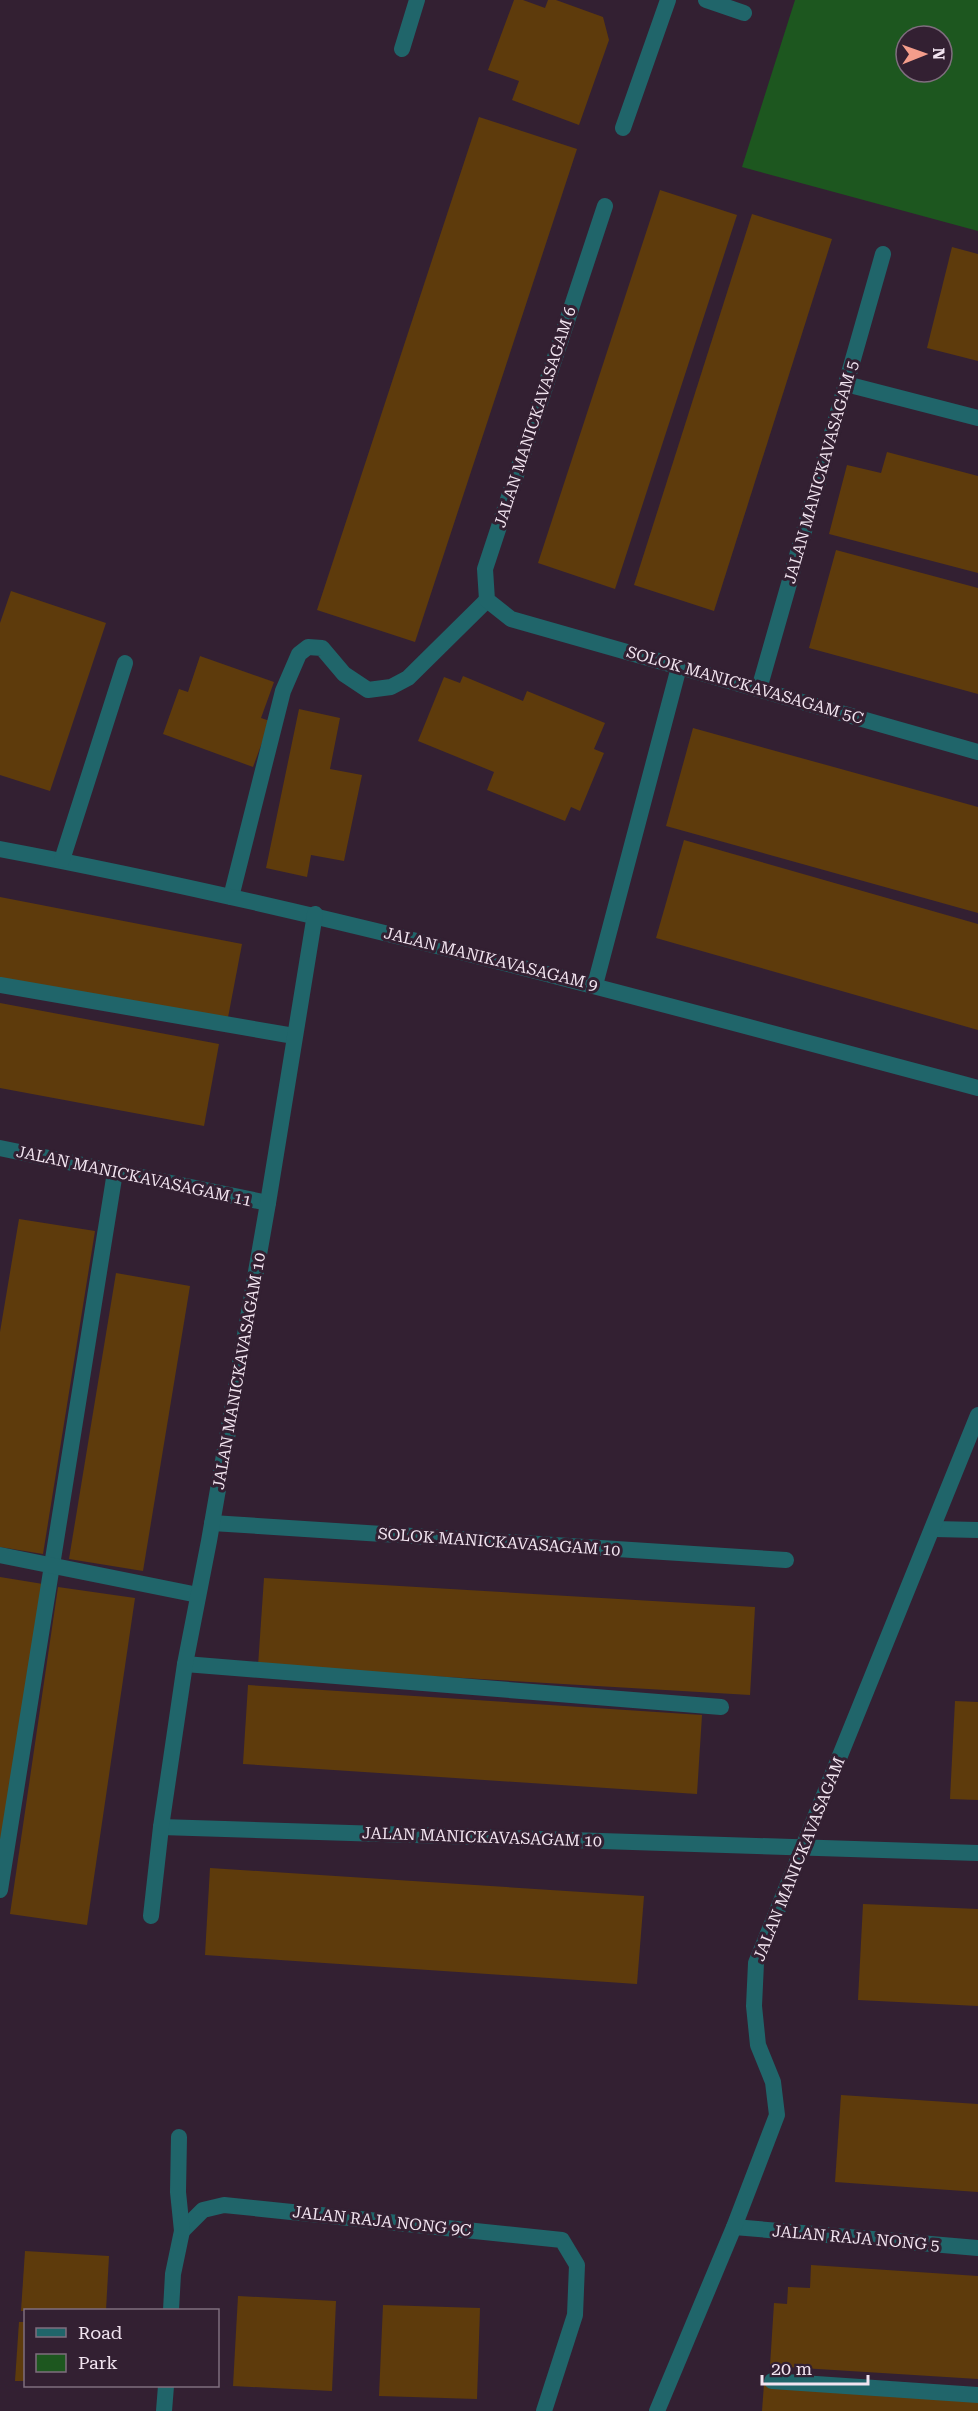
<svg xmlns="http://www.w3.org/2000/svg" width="978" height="2411" viewBox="0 0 978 2411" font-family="'Roboto Serif',serif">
<rect width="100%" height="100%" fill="#332032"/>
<path fill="#1d571f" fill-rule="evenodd" d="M795,0H978V231L742,167ZM906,36H942V72H906Z"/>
<g fill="#5e3b0c">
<path d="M514,0H523L545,8L548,0H556L603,17L609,40L579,125L512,100L519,81L488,70Z"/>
<path d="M479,117L577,149L415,642L317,610Z"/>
<path d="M660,190L737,215L615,589L538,563Z"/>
<path d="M752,214L832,239L714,611L634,585Z"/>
<path d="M952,247L978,254V361L927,348Z"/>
<path d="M887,452L978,476V573L829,534L847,465L881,473Z"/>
<path d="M836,550L978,588V694L809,648Z"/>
<path d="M11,591L106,623L50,791L0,775V623Z"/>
<path d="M200,656L274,682L261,718L270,721L253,767L163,734L179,689L188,692Z"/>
<path d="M463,676L523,701L527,691L605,723L594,749L604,753L580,811L571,807L565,821L487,790L494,772L418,741L444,677L460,683Z"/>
<path d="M299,709L340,718L330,769L362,775L344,861L311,855L307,877L266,868Z"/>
<path d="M693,728L978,807V913L666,826Z"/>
<path d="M684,840L978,924V1030L656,938Z"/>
<path d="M0,897L242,944L226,1028L0,984Z"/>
<path d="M0,1003L219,1044L204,1126L0,1088Z"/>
<path d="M19,1219L95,1231L43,1554L0,1547V1332Z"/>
<path d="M116,1273L190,1286L143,1571L69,1559Z"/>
<path d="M0,1577L43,1584L0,1845Z"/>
<path d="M264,1578L755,1607L750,1695L258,1666Z"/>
<path d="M58,1587L135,1598L87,1925L10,1914Z"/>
<path d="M248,1685L702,1715L697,1794L243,1764Z"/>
<path d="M955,1701L978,1702V1800L950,1799Z"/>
<path d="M210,1868L644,1896L637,1984L205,1955Z"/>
<path d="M863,1904L978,1909V2006L858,2000Z"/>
<path d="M841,2095L978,2104V2192L835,2182Z"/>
<path d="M25,2251L109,2256L106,2310L21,2311Z"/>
<path d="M811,2265L978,2276V2379L770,2366L774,2303L787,2304L788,2287L810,2288Z"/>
<path d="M238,2296L336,2301L332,2391L233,2386Z"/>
<path d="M383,2305L480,2308L477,2399L379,2396Z"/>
<path d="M19,2322H26V2381H15Z"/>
<path d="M764,2384L978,2397V2411H762Z"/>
</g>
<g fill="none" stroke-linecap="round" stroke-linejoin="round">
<g stroke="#20656a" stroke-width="16">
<path d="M402,49L417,0"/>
<path d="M623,128L668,0"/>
<path d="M231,897L283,691L299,654L308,647L322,648L344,674L368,690L391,687L408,678L487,600"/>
<path d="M0,985L294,1036"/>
<path d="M185,1664L721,1707"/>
<path d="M0,1890L115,1172"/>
<path d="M772,2381L978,2395"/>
</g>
<g stroke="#20656a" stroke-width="16">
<path d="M706,0L744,13"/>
<path d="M605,206L485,569L487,600L511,619L978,752"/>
<path d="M846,384L978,418"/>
<path d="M759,689L883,254"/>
<path d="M0,849C330,911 653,1002 978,1088"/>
<path d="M62,860L125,663"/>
<path d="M595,985L679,667"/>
<path d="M0,1148L268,1203"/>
<path d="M212,1523L786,1560"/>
<path d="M934,1529L978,1530"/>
<path d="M0,1555L198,1595"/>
<path d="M161,1827L978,1853"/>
<path d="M151,1916L161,1827L185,1664L209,1541L268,1203L315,914"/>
<path d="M734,2227L978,2248"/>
<path d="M182,2231L203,2210L224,2205L562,2240L577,2265L575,2315L544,2411"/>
<path d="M171,2310L173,2274L182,2231L178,2192L179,2137"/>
<path d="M164,2411L166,2386"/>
<path d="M657,2411L734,2227L777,2115L773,2082L758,2045L754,2006L756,1963L978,1415"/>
</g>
</g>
<g text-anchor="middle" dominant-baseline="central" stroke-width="6" stroke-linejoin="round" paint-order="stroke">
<g font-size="16" fill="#f2e4f0" stroke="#332032">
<text transform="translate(535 417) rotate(-72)">JALAN MANICKAVASAGAM 6</text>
<text transform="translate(821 472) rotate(-74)">JALAN MANICKAVASAGAM 5</text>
<text transform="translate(745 685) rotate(16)">SOLOK MANICKAVASAGAM 5C</text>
<text transform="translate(491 959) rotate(14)">JALAN MANIKAVASAGAM 9</text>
<text transform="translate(134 1176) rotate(12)">JALAN MANICKAVASAGAM 11</text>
<text transform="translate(239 1371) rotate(-80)">JALAN MANICKAVASAGAM 10</text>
<text transform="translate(499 1542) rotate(4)">SOLOK MANICKAVASAGAM 10</text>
<text transform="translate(482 1837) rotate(2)">JALAN MANICKAVASAGAM 10</text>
<text transform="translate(799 1859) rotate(-68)">JALAN MANICKAVASAGAM</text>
<text transform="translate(382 2221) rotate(6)">JALAN RAJA NONG 9C</text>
<text transform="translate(856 2238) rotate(5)">JALAN RAJA NONG 5</text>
</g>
</g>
<rect x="24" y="2309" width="195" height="78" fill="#332032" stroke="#7f6e7e" stroke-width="1.5"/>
<rect x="36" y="2328" width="30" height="9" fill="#20656a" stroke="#7f6e7e" stroke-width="1.5"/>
<text x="78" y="2339" font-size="18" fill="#f2e4f0">Road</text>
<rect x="36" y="2354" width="30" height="18" fill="#1d571f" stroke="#7f6e7e" stroke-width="1.5"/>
<text x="78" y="2369" font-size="18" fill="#f2e4f0">Park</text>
<g transform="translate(924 54) rotate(89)"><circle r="28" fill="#332032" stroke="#7f6e7e" stroke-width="1.5"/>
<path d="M0-4.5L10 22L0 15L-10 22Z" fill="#f49d8b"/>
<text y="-9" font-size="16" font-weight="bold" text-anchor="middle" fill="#f2e4f0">N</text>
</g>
<path d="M762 2375v9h106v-9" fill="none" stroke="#f2e4f0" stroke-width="3"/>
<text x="771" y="2375" font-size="18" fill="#f2e4f0" stroke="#332032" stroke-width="4.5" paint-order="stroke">20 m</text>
</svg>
